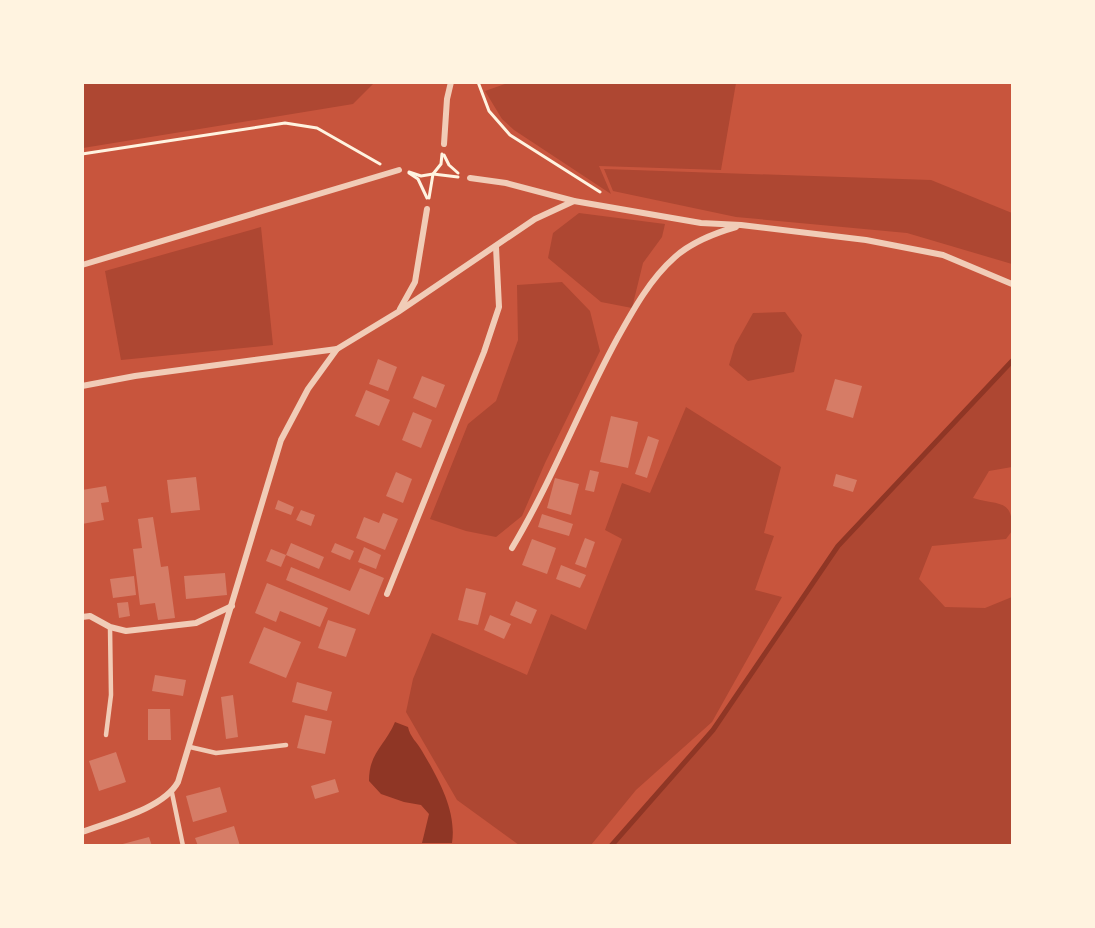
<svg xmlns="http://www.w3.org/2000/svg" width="1095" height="928" viewBox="0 0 1095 928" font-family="Montserrat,sans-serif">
<rect width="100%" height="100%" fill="#c8553d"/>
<g fill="#ae4732">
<path d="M83,82H374V83L353,104L83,148Z"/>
<path d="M511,82L736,83L721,170L599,166L611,194L514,130L502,119L485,91Z"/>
<path d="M604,169L931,180L1012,213V264L907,233L736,217L613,191Z"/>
<path d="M579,213L665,224L662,237L643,263L632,308L601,302L548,258L553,233Z"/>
<path d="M261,227L273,345L121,360L105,271Z"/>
<path d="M562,282L590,311L600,351L545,463L522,516L496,537L466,531L430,519L468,424L496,401L518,340L517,285Z"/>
<path d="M785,312L802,335L794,372L748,381L729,365L735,345L753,313Z"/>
<path d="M1012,361V467L989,471L973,498C999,506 1013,498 1012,531L1006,539L932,546L919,579L945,607L985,608L1012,597V845H611L713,730L838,546Z"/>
<path d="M686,407L781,467L764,533L774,536L755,590L782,597L712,722L636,790L591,845H519L457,800L406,712L413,679L432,633L527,675L551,614L586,630L622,539L605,530L622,483L650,493Z"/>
</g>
<path fill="#8f3625" d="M395,722L408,727C410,737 417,742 422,751C438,778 457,811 452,843H422L429,814L421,805L404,802L381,794L369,781C369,752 385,746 395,722Z"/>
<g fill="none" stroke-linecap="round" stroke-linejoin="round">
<path stroke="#8f3625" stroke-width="5" d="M611,846L713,730L838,546L1012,361"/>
</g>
<g fill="#d67c66">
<path d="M378,359L397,367L388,391L369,384Z"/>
<path d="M422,376L445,385L436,408L413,398Z"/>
<path d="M835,379L862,386L853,418L826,410Z"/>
<path d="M366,390L390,400L379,426L355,416Z"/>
<path d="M413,412L432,420L421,448L402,440Z"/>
<path d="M611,416L638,422L628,468L600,462Z"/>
<path d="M648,436L659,440L647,478L635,474Z"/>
<path d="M590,470L599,472L594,492L585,490Z"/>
<path d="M396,472L412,479L403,503L386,496Z"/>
<path d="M836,474L857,480L853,492L833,486Z"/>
<path d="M196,477L200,510L171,513L167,480Z"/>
<path d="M555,478L579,484L571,515L547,508Z"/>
<path d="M106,486L109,502L101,503L104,520L82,524V490Z"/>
<path d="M278,500L294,507L291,515L275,509Z"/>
<path d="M301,510L315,515L311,526L296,520Z"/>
<path d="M383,513L398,519L385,550L356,538L364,517L379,523Z"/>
<path d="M542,514L573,524L569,536L538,527Z"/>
<path d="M153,517L161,567L168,566L175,618L158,620L155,603L140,605L133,549L142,548L138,519Z"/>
<path d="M585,538L595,542L586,568L575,564Z"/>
<path d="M532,539L556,548L547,574L522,565Z"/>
<path d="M291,543L324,557L319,569L286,555Z"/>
<path d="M335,543L354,551L350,560L331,552Z"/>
<path d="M364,547L381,555L376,569L358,562Z"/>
<path d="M271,549L286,555L281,567L266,561Z"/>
<path d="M561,565L586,575L580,588L556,579Z"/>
<path d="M291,567L350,591L360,568L384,578L369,615L286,580Z"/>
<path d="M225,573L227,595L186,599L184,576Z"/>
<path d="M134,576L136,595L113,598L110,579Z"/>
<path d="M267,583L328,608L320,627L280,611L276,622L255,613Z"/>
<path d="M466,588L486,593L478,625L458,620Z"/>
<path d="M516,601L537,610L531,624L510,615Z"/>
<path d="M128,602L130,616L119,618L117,603Z"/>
<path d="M490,615L511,624L504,639L484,630Z"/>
<path d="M328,620L356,629L346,657L318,648Z"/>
<path d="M264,627L301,642L286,678L249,663Z"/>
<path d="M155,675L186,680L183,696L152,691Z"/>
<path d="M297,682L332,692L327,711L292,702Z"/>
<path d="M233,695L238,737L226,739L221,697Z"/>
<path d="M148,709H170L171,740H148Z"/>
<path d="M305,715L332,721L325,754L297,748Z"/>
<path d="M116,752L126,782L99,791L89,761Z"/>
<path d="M335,779L339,792L315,799L311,786Z"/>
<path d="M220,787L227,812L193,822L186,796Z"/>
<path d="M234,826L240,846H198L195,838Z"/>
<path d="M149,837L152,846H120L119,845Z"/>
</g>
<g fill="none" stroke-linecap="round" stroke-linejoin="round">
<g stroke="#fff3e0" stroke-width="3">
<path d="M478,82L489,111L510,135L600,192"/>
<path d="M82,154L285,123L317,128L380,164"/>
<path d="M444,155L449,165L458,173"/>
<path d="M409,172L421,176L433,174L441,164L442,154"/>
<path d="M409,173L418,179L427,198"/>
<path d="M429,198L433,174L458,177"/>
</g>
<g stroke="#f1ccb7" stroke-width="4.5">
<path d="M106,735L111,695L110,627"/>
<path d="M190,747L216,753L286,745"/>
<path d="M172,793L183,846"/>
</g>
<g stroke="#f1ccb7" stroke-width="6">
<path d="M444,144L447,99L451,82"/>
<path d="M470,178L506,183L574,201L701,223L741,225L866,240L943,255L1012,284"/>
<path d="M82,265L399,170"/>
<path d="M400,309L415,282L427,209"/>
<path d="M82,386L135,376L337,349"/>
<path d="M512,548C552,481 580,407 617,339C633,310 650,279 675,257C693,241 715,233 736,227"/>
<path d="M387,594L484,352L499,307L496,247"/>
<path d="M82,617L90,616L110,627L126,631L196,623L232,606"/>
<path d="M82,832C111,821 163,809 178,782L281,440L308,389L337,349L398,312L535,219L574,201"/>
</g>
</g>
<rect width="1095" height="928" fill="none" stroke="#fff3e0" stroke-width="168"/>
</svg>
